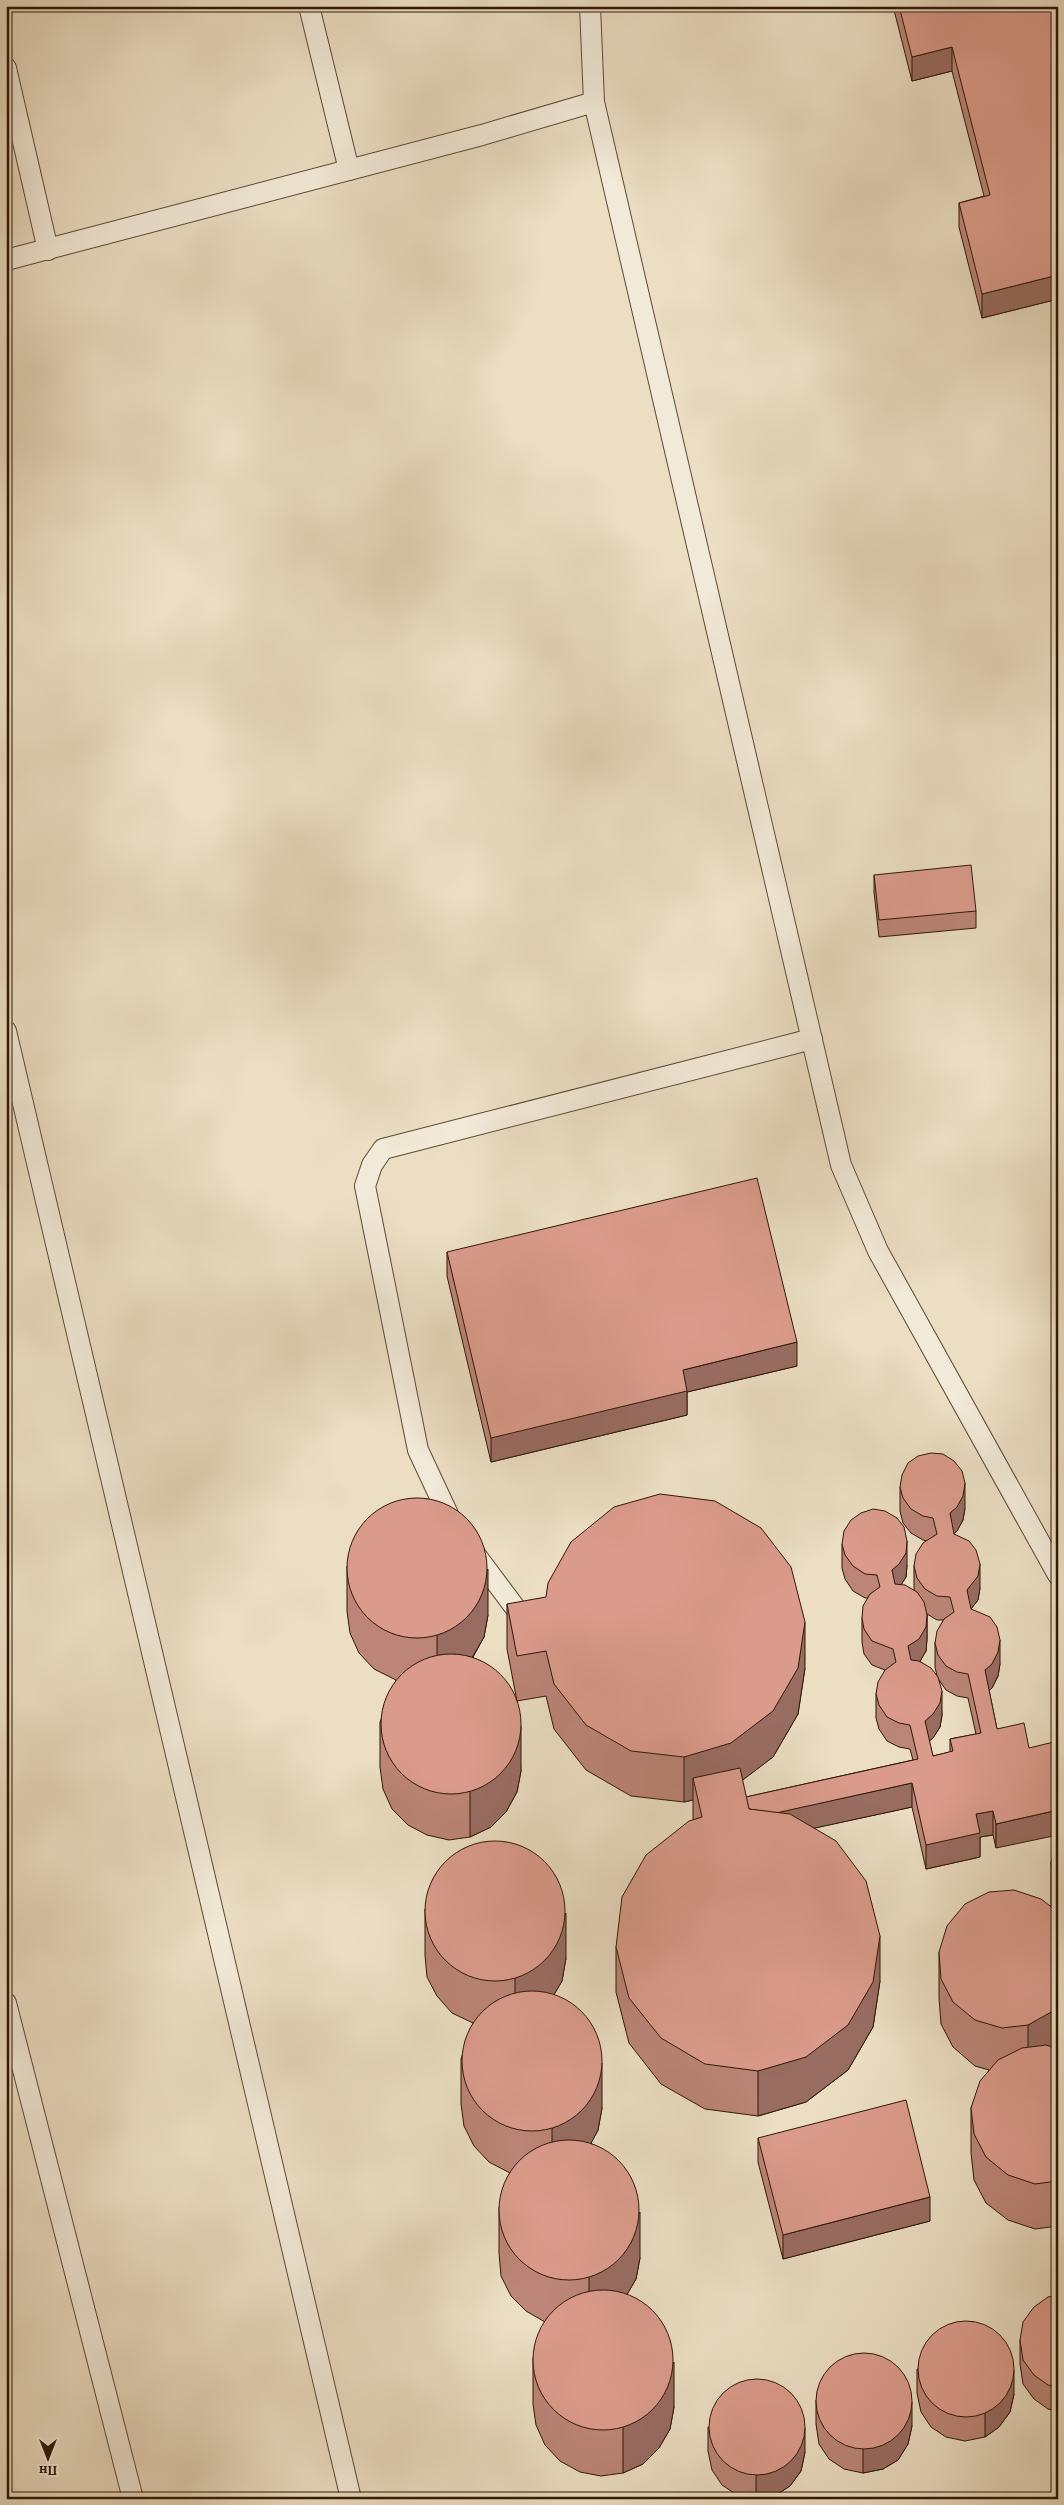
<svg xmlns="http://www.w3.org/2000/svg" width="1064" height="2505" viewBox="0 0 1064 2505" font-family="'Gentium Book Plus',serif">
<rect width="100%" height="100%" fill="#ebdec3"/>
<filter id="stains"><feTurbulence type="fractalNoise" baseFrequency=".004" numOctaves="4"/><feColorMatrix values="0 0 0 0 .2 0 0 0 0 .09 0 0 0 0 .02 0 0 0 .5 -.17"/></filter>
<radialGradient id="worn" r=".72"><stop offset=".6" stop-color="#630" stop-opacity="0"/><stop offset="1" stop-color="#630" stop-opacity=".3"/></radialGradient>
<g fill="none" stroke-linecap="round" stroke-linejoin="round">
<g stroke="#5d4934" stroke-width="22">
<g id="service">
<path d="M309,6L349,170"/>
<path d="M590,6L594,102L841,1165L878,1251L1058,1575"/>
<path d="M6,68L48,250"/>
<path d="M6,260L482,135L594,102"/>
<path d="M6,1031L351,2499"/>
<path d="M453,1525L418,1450L365,1186L372,1165L383,1149L812,1039"/>
<path d="M472,1550L528,1625"/>
<path d="M6,2003L133,2499"/>
</g>
</g>
<use href="#service" stroke="#f2ead8" stroke-width="20"/>
</g>
<g fill="#bc8578" stroke="#2e1705" fill-rule="evenodd">
<path d="M893,6H1058V299L982,318L959,227V203L984,196L952,71L912,81Z"/>
<path d="M874,875L976,911V928L879,937L874,892Z"/>
<path d="M447,1252L797,1366L687,1392V1415L491,1462L447,1276Z"/>
<path d="M900,1487L965,1508L963,1520L957,1531L954,1533L980,1588L978,1600L971,1609L1000,1664L998,1676L992,1688L989,1690L997,1729L996,1848L993,1835L980,1837V1857L926,1869L912,1807L814,1828L880,1981L873,2027L848,2070L806,2102L758,2116L705,2109L661,2084L629,2043L616,1992V1947L693,1820V1800L684,1802L631,1796L586,1770L554,1729L546,1696L517,1701L521,1771L517,1792L506,1812L491,1827L470,1837L449,1840L427,1835L408,1825L392,1809L383,1789L380,1767V1722L396,1680L374,1669L359,1653L350,1633L347,1611V1566L488,1615L484,1637L473,1657L517,1701L507,1649V1604L805,1668L798,1714L773,1757L742,1780L746,1797L913,1760L910,1749L899,1747L887,1741L879,1729L876,1718V1694L885,1670L872,1665L864,1654L862,1642V1618L868,1598H865L853,1591L845,1579L842,1568V1544L907,1565L906,1577L901,1585L914,1591V1566L926,1541L923,1540L911,1533L903,1523L900,1511ZM927,1614L937,1620H943L935,1643V1667L937,1676L920,1661L926,1651L927,1639ZM939,1680L946,1690L957,1696L968,1698L976,1734L950,1739V1752L933,1756L929,1741L933,1738L940,1727L942,1715Z"/>
<path d="M1058,1841V2226L1035,2229L1008,2220L986,2203L974,2180L971,2153V2108L989,2070L975,2066L953,2047L941,2024L939,1998V1952L1051,1907V1863Z"/>
<path d="M425,1909L566,1958L562,1981L554,1994L602,2108L598,2130L591,2143L640,2258L636,2279L627,2294L674,2407L670,2429L659,2448L643,2464L623,2473L601,2476L580,2472L560,2461L545,2445L536,2425L533,2404V2358L545,2322L526,2311L511,2296L501,2276L499,2253V2208L510,2173L489,2162L474,2146L464,2126L461,2104V2059L473,2023L452,2013L437,1996L427,1977L425,1955Z"/>
<path d="M758,2138L930,2221L783,2259L758,2162Z"/>
<path d="M1058,2295V2411L1048,2409L1034,2399L1023,2384L1020,2364V2340Z"/>
<path d="M917,2369L1014,2394L1010,2412L999,2427L985,2437L965,2441L946,2437L931,2427L921,2412L917,2393Z"/>
<path d="M816,2400L912,2426L908,2444L898,2460L883,2469L863,2473L844,2469L829,2459L819,2444L816,2424Z"/>
<path d="M708,2427L805,2452L801,2471L790,2486L776,2495L760,2499H752L737,2495L722,2485L712,2470L708,2451Z"/>
</g>
<g fill="#996c62" stroke="#2e1705">
<path d="M952,47V71L912,81V57Z"/>
<path d="M1058,275V299L982,318V294Z"/>
<path d="M797,1342V1366L687,1392V1415L491,1462V1438L683,1370Z"/>
<path d="M965,1483V1508L963,1520L957,1531L950,1537V1513Z"/>
<path d="M907,1541V1565L906,1577L899,1588L892,1594V1570Z"/>
<path d="M980,1564V1588L978,1600L967,1614V1590Z"/>
<path d="M488,1569V1615L484,1637L473,1656L458,1671L437,1681V1635Z"/>
<path d="M927,1615V1639L926,1651L919,1663L908,1670V1646Z"/>
<path d="M805,1622V1668L798,1714L773,1757L731,1789L693,1778V1800L684,1802V1757Z"/>
<path d="M1000,1640V1664L998,1676L992,1688L985,1694V1670Z"/>
<path d="M942,1691V1715L940,1727L933,1738L925,1745V1721Z"/>
<path d="M521,1726V1771L517,1792L506,1812L491,1827L470,1837V1791Z"/>
<path d="M912,1783V1807L746,1843V1819Z"/>
<path d="M1058,1810V1835L996,1848V1824Z"/>
<path d="M993,1811V1835L980,1837V1857L926,1869V1845L976,1814Z"/>
<path d="M566,1913V1958L562,1981L551,2000L515,2024V1979Z"/>
<path d="M880,1936V1981L873,2027L848,2070L806,2102L758,2116V2071Z"/>
<path d="M1058,2005V2051L1028,2071V2025Z"/>
<path d="M602,2063V2108L598,2130L588,2149L552,2174V2129Z"/>
<path d="M930,2197V2221L783,2259V2235Z"/>
<path d="M640,2212V2258L636,2279L625,2298L589,2323V2277Z"/>
<path d="M674,2362V2407L670,2429L659,2448L643,2464L623,2473V2428Z"/>
<path d="M1014,2370V2394L1010,2412L999,2427L985,2437V2413Z"/>
<path d="M912,2402V2426L908,2444L898,2460L883,2469L863,2473V2449Z"/>
<path d="M805,2428V2452L801,2471L790,2486L776,2495L760,2499H756V2476Z"/>
</g>
<g fill="#db9b8c" stroke="#2e1705">
<path d="M899,6H1058V275L982,294L959,203L990,195L952,47L912,57Z"/>
<path d="M971,865L976,911L879,920L874,875Z"/>
<path d="M757,1178L797,1342L683,1370L687,1391L491,1438L447,1252Z"/>
<path d="M931,1453L943,1454L954,1461L962,1471L965,1483L963,1496L957,1507L950,1513L954,1534L969,1541L976,1550L980,1564L978,1576L967,1590L971,1609L990,1617L997,1627L1000,1640L998,1652L992,1664L985,1670L997,1729L1024,1723L1029,1748L1058,1741V1810L996,1824L993,1811L976,1814L980,1833L926,1845L912,1783L776,1813L749,1809L746,1797L918,1759L910,1725L899,1723L887,1717L879,1705L876,1694L878,1682L885,1670L896,1662L893,1649L872,1641L864,1629L862,1618L863,1606L870,1594L880,1587L877,1575L865,1574L853,1566L845,1555L842,1544L844,1531L851,1520L861,1513L873,1509L885,1511L897,1518L904,1527L907,1541L906,1553L899,1564L892,1570L895,1584L905,1585L917,1592L924,1602L927,1615L926,1627L919,1639L908,1646L911,1660L919,1661L931,1668L938,1677L942,1691L940,1703L933,1714L925,1721L933,1756L953,1751L950,1739L981,1733L968,1674L957,1672L946,1666L938,1655L935,1643L937,1631L944,1619L954,1612L950,1597L937,1596L925,1589L917,1578L914,1566L916,1554L923,1543L937,1534L933,1518L923,1516L911,1509L903,1498L900,1487L902,1475L908,1463L918,1456Z"/>
<path d="M660,1494L715,1501L761,1528L791,1567L805,1622L798,1668L773,1711L731,1743L684,1757L631,1751L586,1725L554,1684L546,1651L517,1656L507,1604L546,1597L548,1583L571,1542L614,1507Z"/>
<circle cx="417" cy="1568" r="70"/>
<circle cx="451" cy="1724" r="70"/>
<path d="M740,1768L749,1809L790,1814L836,1841L866,1881L880,1936L873,1982L848,2025L806,2057L758,2071L705,2064L661,2038L629,1998L616,1947L622,1897L646,1855L689,1821L702,1817L693,1778Z"/>
<path d="M1058,1841V1886L1055,1882L1051,1863L1055,1845Z"/>
<circle cx="495" cy="1911" r="70"/>
<path d="M1014,1890L1041,1899L1058,1912V2005L1053,2011L1028,2025L1002,2028L975,2020L953,2002L941,1979L939,1952L947,1926L965,1904L989,1892Z"/>
<circle cx="532" cy="2061" r="70"/>
<path d="M1046,2045L1058,2049V2181L1035,2184L1008,2175L986,2157L974,2134L971,2108L980,2081L998,2060L1022,2048Z"/>
<path d="M906,2100L930,2197L783,2235L758,2138Z"/>
<circle cx="569" cy="2210" r="70"/>
<circle cx="603" cy="2360" r="70"/>
<path d="M1058,2295V2387L1048,2385L1034,2375L1023,2360L1020,2340L1023,2322L1034,2307L1048,2297Z"/>
<circle cx="966" cy="2369" r="48"/>
<circle cx="864" cy="2401" r="48"/>
<circle cx="757" cy="2427" r="48"/>
</g>
<rect width="1064" height="2505" fill="none" stroke="#ebdec3" stroke-width="25"/>
<rect x="8" y="8" width="1049" height="2490" fill="none" stroke="#2e1705" stroke-width="2.5"/>
<rect x="12" y="12" width="1039" height="2480" fill="none" stroke="#2e1705"/>
<g transform="translate(48 2458) rotate(180)" stroke="#f2ead8" stroke-width="4" paint-order="stroke">
<path d="M0-4L9 19L0 12L-9 19Z" fill="#2e1705"/>
<text y="-8" font-size="14" font-weight="bold" text-anchor="middle" fill="#2e1705">Пн</text>
</g>
<rect width="100%" height="100%" filter="url(#stains)"/>
<rect width="100%" height="100%" fill="url(#worn)"/>
</svg>
